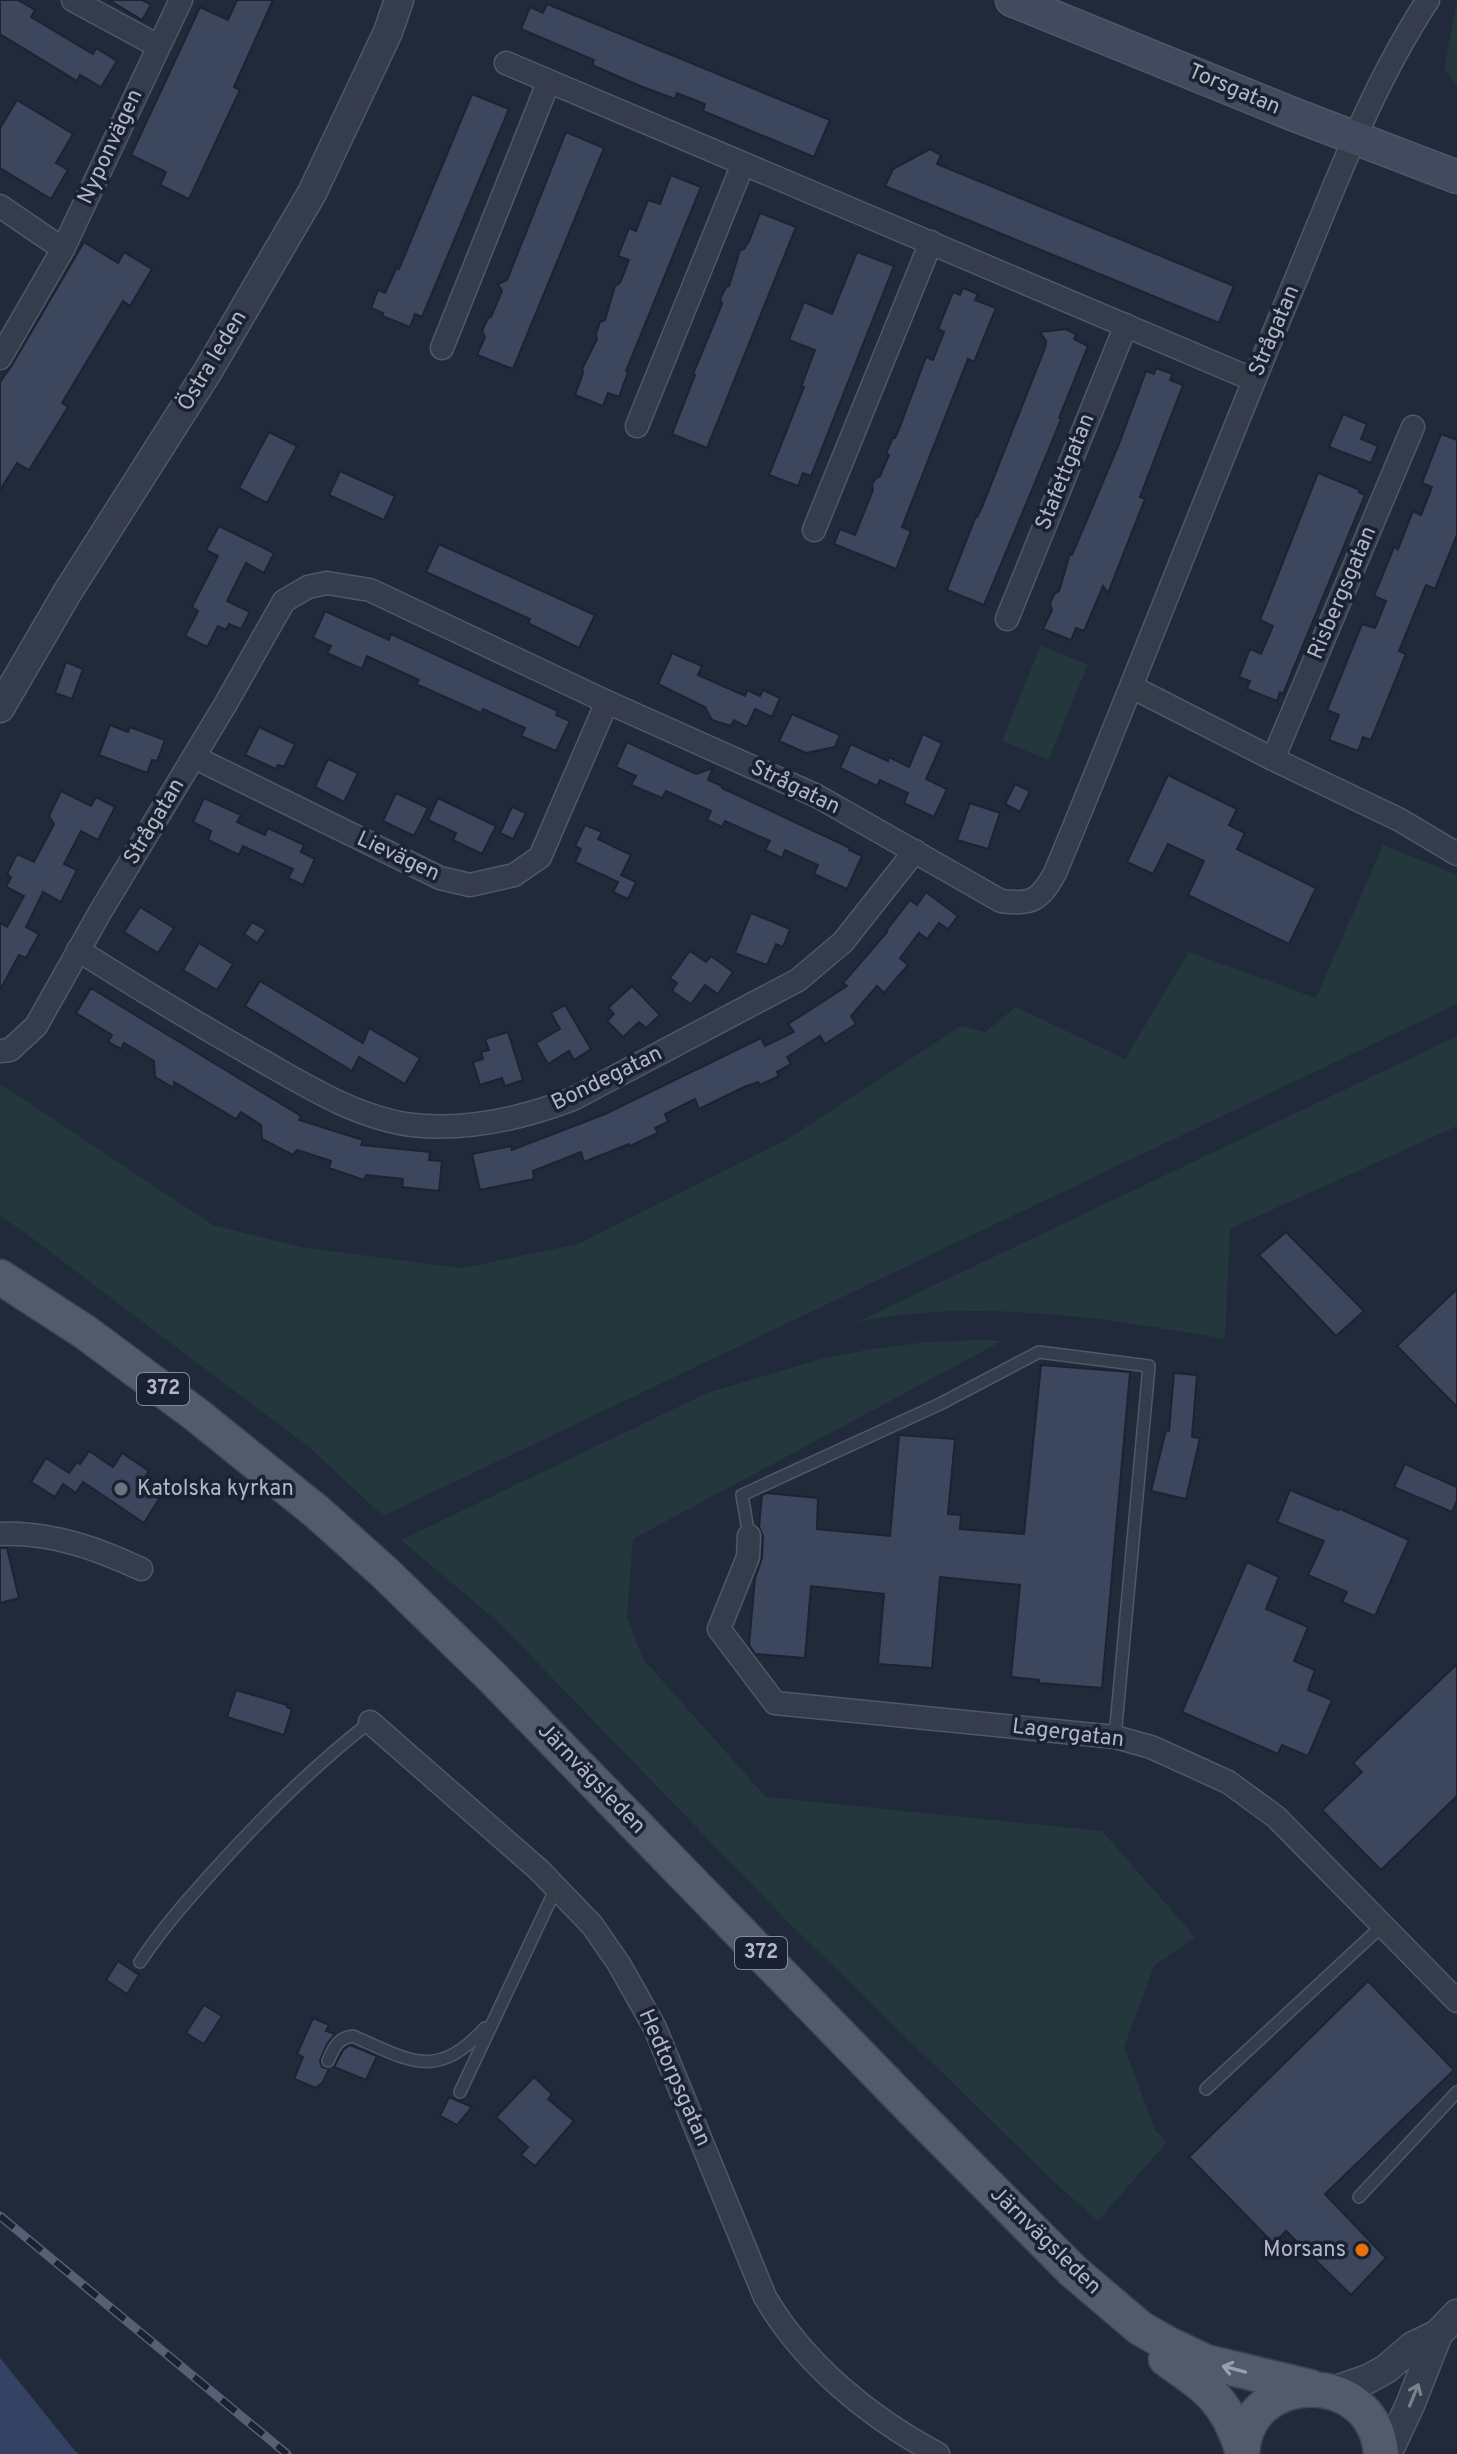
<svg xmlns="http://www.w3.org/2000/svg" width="1457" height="2454" viewBox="0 0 1457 2454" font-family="Overpass,sans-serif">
<rect width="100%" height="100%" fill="#212a3b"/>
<g fill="#23373c">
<path d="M1457,0V85L1444,69Z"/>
<path d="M1041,645L1088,665L1048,760L1002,741Z"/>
<path d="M1383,845L1457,875V1004L383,1516L310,1448L24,1232L0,1216V1087L2,1085L213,1225L306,1248L463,1268L578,1244L786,1140L961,1026L985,1032L1016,1007L1125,1059L1189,952L1316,998Z"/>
<path d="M1457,1036V1126L1230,1229L1225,1339C1104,1318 979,1298 857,1322Z"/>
<path d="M985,1340L1002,1341L633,1539L627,1618L643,1659L766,1797L1102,1831L1195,1937L1154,1966L1124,2047L1155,2130L1167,2142L1098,2221L1051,2179L789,1923L498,1622L401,1540L707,1393L821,1359L872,1349L927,1342Z"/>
</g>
<path fill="#344364" d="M0,2358L75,2451L79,2454H0Z"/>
<g fill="#3c465c" stroke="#1c2332" stroke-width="2">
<path d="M0,0H18L35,10L31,17L93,54L96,48L117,61L101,87L80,75L77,81L0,34Z"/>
<path d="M109,0H142L151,5L142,20Z"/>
<path d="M237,0H273L234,87L240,90L189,199L160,185L166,172L131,155L200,7L228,20Z"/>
<path d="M547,4L830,120L814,157L703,111L705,104L677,93L675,99L640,86L592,65L594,60L521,29L530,7L543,13Z"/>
<path d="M472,94L509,109L422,317L415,314L410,327L382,316L383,313L371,308L378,290L385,293L397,267L399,269Z"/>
<path d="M17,100L73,134L56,163L68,170L51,199L0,168V128Z"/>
<path d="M566,132L604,148L513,369L477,355L485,337L482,331L488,318L491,317L502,291L498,284L507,280Z"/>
<path d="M930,149L941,155L937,164L1234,286L1219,323L885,186L893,169Z"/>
<path d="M671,175L701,187L626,371L628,372L619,397L608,393L603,406L575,395L583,373L582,369L597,339L596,334L600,322L605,320L615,286L620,283L629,260L618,256L629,228L636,231L648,200L660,204Z"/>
<path d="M760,213L796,227L707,448L672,434L695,375L693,374L722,304L720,299L726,287L729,286L740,250L744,249L749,241Z"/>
<path d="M84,242L118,263L124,252L152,269L130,306L123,301L62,403L68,407L29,470L17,463L0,490V382L12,365Z"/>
<path d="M857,252L894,266L811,476L803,473L798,486L769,475L804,387H801L815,350L789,340L804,302L832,314Z"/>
<path d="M963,288L978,294L975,300L996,308L974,362L968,359L902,527L911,531L896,569L834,544L840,529L855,535L873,490L872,485L875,479L880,476L889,455L886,454L893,437L895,438L899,429L926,357L933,360L944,332L938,329L953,292L960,295Z"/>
<path d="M1066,329L1076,334L1074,339L1088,346L1059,418L1061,419L1051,444L984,605L947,590L976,516L977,517L982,507L1045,348L1046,341L1040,332Z"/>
<path d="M1156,368L1173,374L1170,380L1183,385L1140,497L1145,499L1108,593L1103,586L1084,631L1076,628L1071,640L1043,629L1052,610L1050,603L1055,593L1059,591L1070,554L1072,555L1119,444L1146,371L1154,374Z"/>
<path d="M1343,414L1367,424L1361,439L1378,446L1371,463L1329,447Z"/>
<path d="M269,432L297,446L267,503L239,488Z"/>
<path d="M1441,434L1457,440V535L1435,589L1426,585L1399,651L1406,654L1371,740L1363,737L1358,751L1329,740L1339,715L1327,710L1362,624L1375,628L1386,601L1374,596L1394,547L1398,549L1413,511L1421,515L1432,487L1422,483Z"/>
<path d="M340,471L395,496L384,520L329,495Z"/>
<path d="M1318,473L1360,490L1359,492L1365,495L1283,694L1280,692L1277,701L1247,689L1250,681L1239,677L1250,649L1261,654L1273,626L1260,620Z"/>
<path d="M219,526L274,553L264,573L246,563L227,601L250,612L241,629L229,624L226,630L218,626L207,647L185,636L198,611L192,607L218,556L206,550Z"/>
<path d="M439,544L595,615L579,648L528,623L530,619L426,572Z"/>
<path d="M325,611L389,640L391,634L558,711L556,715L570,721L556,751L521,736L525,728L483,709L481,713L416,684L419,680L367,656L362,669L327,653L331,646L313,638Z"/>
<path d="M672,653L702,666L698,675L745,696L747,690L760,696L763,690L780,698L772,717L755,709L747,727L734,720L731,726L712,720L705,707L658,684Z"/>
<path d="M66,662L83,669L72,699L55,693Z"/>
<path d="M792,714L840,735L835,747L806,753L779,741Z"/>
<path d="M110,725L128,732L130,727L165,740L157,761L152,760L147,773L99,755Z"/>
<path d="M259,727L295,744L284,767L278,765L276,769L245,755Z"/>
<path d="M923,734L942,743L926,779L947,789L934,817L904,803L908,793L880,780L877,786L840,768L851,744L888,761L889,757L909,767Z"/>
<path d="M627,742L696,774L713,768L708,780L722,786V788L850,848L849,850L862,856L847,889L814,874L818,865L785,850L782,858L765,850L770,841L725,821L722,827L707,820L711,811L666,791L662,798L631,785L636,776L616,767Z"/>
<path d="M328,759L358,773L344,802L315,787Z"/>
<path d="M1168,775L1237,809L1229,825L1245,833L1237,849L1316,888L1289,944L1188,895L1204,861L1168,844L1153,874L1127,862Z"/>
<path d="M1015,784L1030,791L1020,812L1005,804Z"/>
<path d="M61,791L91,806L96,797L115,807L98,840L81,831L64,864L77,870L61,902L43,892L26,927L39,934L26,958L19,955L0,990V923L7,927L24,896L6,887L11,877L7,874L17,854L34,862L54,824L49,816Z"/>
<path d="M396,793L428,808L414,836L383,821Z"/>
<path d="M204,798L241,815L237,822L265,835L268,828L304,845L301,852L315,859L303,885L288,878L293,869L243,846L239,855L208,840L211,831L193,822Z"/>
<path d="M438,798L496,826L482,854L453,840L456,833L428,820Z"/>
<path d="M970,803L1000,813L988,849L957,840Z"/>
<path d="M512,807L526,813L513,839L500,833Z"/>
<path d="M585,825L602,832L598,839L631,855L621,875L636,882L628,899L613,892L618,882L575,862L581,849L575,846Z"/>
<path d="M926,892L958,916L948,929L939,923L927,939L919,933L900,958L908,965L884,993L877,986L851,1016L856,1024L825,1044L820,1036L787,1057L791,1064L777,1072L779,1076L760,1085L758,1082L742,1088L699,1109L695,1099L665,1114L668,1122L655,1128L658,1133L630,1146L629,1144L584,1162L581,1152L533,1171L534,1179L480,1190L472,1154L511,1146L512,1150L605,1114L761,1038L765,1046L794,1032L788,1024L847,986L843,983L887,932L886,931L910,900L917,905Z"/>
<path d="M140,907L174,928L158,953L124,932Z"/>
<path d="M751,913L790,929L783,947L776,944L767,965L735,953Z"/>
<path d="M252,922L266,930L257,943L244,934Z"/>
<path d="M199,943L233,964L217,990L183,970Z"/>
<path d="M690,951L706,962L711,956L733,972L718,994L705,985L691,1004L672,991L677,983L670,978Z"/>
<path d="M260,981L363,1043L369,1028L420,1058L405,1084L359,1057L352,1071L245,1006Z"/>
<path d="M632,986L660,1015L646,1028L639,1022L623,1037L607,1021L614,1014L608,1008Z"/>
<path d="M91,988L301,1116L299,1120L363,1140L361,1145L430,1152L429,1160L442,1161L439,1191L402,1187L403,1179L366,1175L364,1180L329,1168L331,1161L297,1150L293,1155L262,1139L261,1125L241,1112L236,1119L174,1082V1088L155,1077L154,1061L124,1043L121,1049L108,1042L112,1035L76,1013Z"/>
<path d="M565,1005L591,1049L574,1060L569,1051L548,1064L536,1043L560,1029L551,1013Z"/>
<path d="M508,1032L523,1080L505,1086L502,1078L480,1085L473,1062L483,1059L481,1052L489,1050L485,1039Z"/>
<path d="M1286,1232L1364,1311L1336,1336L1259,1255Z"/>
<path d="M1457,1289V1407L1397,1346Z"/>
<path d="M1041,1365L1130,1372L1102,1688L1039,1683V1680L1011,1677L1020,1585L940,1577L932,1668L878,1664L884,1594L811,1586L805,1658L755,1654L749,1645L755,1578L762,1558L763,1536L759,1527L762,1495L767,1493L818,1498L817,1529L890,1536L899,1435L955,1439L948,1514L961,1515L960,1529L1024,1534Z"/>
<path d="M1174,1373L1197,1375L1192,1437L1200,1438L1186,1499L1151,1491L1166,1430L1169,1431Z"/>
<path d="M89,1451L113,1467L122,1453L149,1471L139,1486L159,1499L144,1523L83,1482L76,1493L63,1484L55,1497L31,1482L46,1458L69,1473L77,1462L80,1464Z"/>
<path d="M1405,1464L1457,1487V1501L1452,1512L1394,1487Z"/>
<path d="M1290,1490L1338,1510V1508L1409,1540L1375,1616L1342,1602L1347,1592L1308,1575L1324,1541L1277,1522Z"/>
<path d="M0,1548H7L19,1598L0,1603Z"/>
<path d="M1247,1562L1279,1577L1266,1609L1308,1627L1294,1661L1315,1670L1308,1690L1332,1700L1308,1756L1282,1745L1278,1754L1182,1712Z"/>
<path d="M1457,1664V1796L1381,1870L1322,1810L1362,1772L1353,1763Z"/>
<path d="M236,1690L287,1705V1707L292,1709L284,1735L227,1717Z"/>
<path d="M118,1961L139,1975L127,1994L106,1980Z"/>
<path d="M1368,1981L1454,2070L1325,2194L1386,2258L1351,2295L1286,2231L1274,2244L1189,2157Z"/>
<path d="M204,2005L222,2016L204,2044L186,2033Z"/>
<path d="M313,2018L329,2025L326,2031L335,2034L327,2044L320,2061L322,2067L329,2069L323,2082L316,2088L294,2079L303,2057L297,2054Z"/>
<path d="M350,2045L377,2056L366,2080L334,2067L343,2050Z"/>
<path d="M534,2077L552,2094L548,2099L574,2121L535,2166L521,2155L528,2147L496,2117Z"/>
<path d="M449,2097L472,2107L457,2125L440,2116Z"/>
</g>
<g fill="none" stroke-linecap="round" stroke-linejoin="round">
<g stroke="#505766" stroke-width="14">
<g id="service">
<path d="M749,1536L742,1495L940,1404L1039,1352L1149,1366L1115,1737"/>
<path d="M140,1962C163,1927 190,1897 218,1866C265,1814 315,1765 370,1722"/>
<path d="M328,2061C334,2048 337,2038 353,2036C410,2061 436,2081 485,2028"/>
<path d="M1206,2089L1383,1925"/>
<path d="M460,2092L556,1888"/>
<path d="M1359,2197L1457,2092"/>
</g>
</g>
<g stroke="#505766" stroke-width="25">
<g id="minor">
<path d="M73,0L158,46"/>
<path d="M506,63L1254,380"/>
<path d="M0,206L63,249"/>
<path d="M442,348L548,83"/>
<path d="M0,358L63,249L181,0"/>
<path d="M637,426L743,164"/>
<path d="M814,530L931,242"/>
<path d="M1007,619L1126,325"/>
<path d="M1132,687L1273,759L1400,820L1457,854"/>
<path d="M194,757L440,878L470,885L514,875L540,857L607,702"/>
<path d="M1273,759L1413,427"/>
<path d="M78,950C138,988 199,1025 261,1060C308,1087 358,1118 412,1125C466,1131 523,1118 573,1099L798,980L843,942L915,851"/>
<path d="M0,1051L10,1050L36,1026L99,914L225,705L284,601L308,587L327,583L370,590L607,702L817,796L1001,901C1032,905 1040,900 1055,873C1135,681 1209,487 1289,296C1331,196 1368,91 1428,0"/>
<path d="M0,1534C51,1532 96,1548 141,1569"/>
<path d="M749,1536L748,1557L719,1629L775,1703L1115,1737L1151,1747L1228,1782L1276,1817L1457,2001"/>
<path d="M370,1722L539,1870L592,1925L619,1964L655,2028L765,2297C804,2364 870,2418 938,2454"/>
</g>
</g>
<g stroke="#505766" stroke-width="31">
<g id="tertiary">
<path d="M0,708L67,593L208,371L312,193L388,32L399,0"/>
<path d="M1333,2391L1368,2379L1386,2369L1413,2346L1438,2334L1457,2314"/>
<path d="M1387,2454L1410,2405L1438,2334"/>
</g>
</g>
<g stroke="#505766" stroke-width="35">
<path id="secondary" d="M1012,0L1290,113L1457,177"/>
</g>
<g stroke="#3e4554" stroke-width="37">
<g id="primary">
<path d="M0,1277L85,1332L198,1416L317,1512L385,1573L493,1678L912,2109L1073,2271L1140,2328L1168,2344L1206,2362L1310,2387"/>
<path d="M1166,2359C1207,2388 1226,2399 1242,2449"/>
<path d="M1242,2454C1245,2369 1375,2367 1381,2454"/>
</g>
</g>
<use href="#service" stroke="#353c4b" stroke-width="11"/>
<use href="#minor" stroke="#353c4b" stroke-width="22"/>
<use href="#tertiary" stroke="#353c4b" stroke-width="28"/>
<use href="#secondary" stroke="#424a5f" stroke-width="32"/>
<use href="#primary" stroke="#525b6c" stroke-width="34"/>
<g stroke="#565f73" stroke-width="9">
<path id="rail" d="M0,2216L287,2454"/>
</g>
<use href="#rail" stroke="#1a2130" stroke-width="6" stroke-dasharray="18" stroke-linecap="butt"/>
</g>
<defs><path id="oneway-shaft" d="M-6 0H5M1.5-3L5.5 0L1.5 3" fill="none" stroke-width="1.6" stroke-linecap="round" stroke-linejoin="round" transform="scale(2)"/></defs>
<use stroke="#98a0b0" href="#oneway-shaft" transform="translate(1234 2369) rotate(-165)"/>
<use stroke="#79808f" href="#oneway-shaft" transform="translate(1414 2395) rotate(-68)"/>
<circle fill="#6b7280" stroke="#1a2130" stroke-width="3" cx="121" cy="1489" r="8"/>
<circle fill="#e8710a" stroke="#1a2130" stroke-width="3" cx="1362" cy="2250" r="8"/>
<g text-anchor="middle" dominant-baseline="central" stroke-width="7" stroke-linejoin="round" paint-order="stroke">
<g fill="#1a2130" stroke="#838a9a" stroke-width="2">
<rect x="137" y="1373" width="52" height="32" rx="6"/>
<rect x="735" y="1937" width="52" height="32" rx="6"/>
</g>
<g font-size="20" font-weight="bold" fill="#b0b7c7">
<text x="163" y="1389">372</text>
<text x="761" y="1953">372</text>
</g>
<g font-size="22" fill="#b0b7c7" stroke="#1a2130">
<text transform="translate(1234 90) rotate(23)">Torsgatan</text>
<text transform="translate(111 147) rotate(-65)">Nyponvägen</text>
<text transform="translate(1275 331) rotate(-67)">Strågatan</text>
<text transform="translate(213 361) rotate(-59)">Östra leden</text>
<text transform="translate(1066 472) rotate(-68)">Stafettgatan</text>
<text transform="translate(1343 593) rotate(-67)">Risbergsgatan</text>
<text transform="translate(795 788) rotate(26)">Strågatan</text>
<text transform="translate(155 822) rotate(-59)">Strågatan</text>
<text transform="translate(398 857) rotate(25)">Lievägen</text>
<text transform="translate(607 1079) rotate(-26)">Bondegatan</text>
<text transform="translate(1068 1734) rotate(7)">Lagergatan</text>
<text transform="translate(591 1779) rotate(46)">Järnvägsleden</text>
<text transform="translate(674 2078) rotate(66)">Hedtorpsgatan</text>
<text transform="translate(1045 2241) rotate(44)">Järnvägsleden</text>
</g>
<g font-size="22" fill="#b0b7c7" stroke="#1a2130" text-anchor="start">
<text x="137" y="1489">Katolska kyrkan</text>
<text x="1346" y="2250" text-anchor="end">Morsans</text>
</g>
</g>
</svg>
